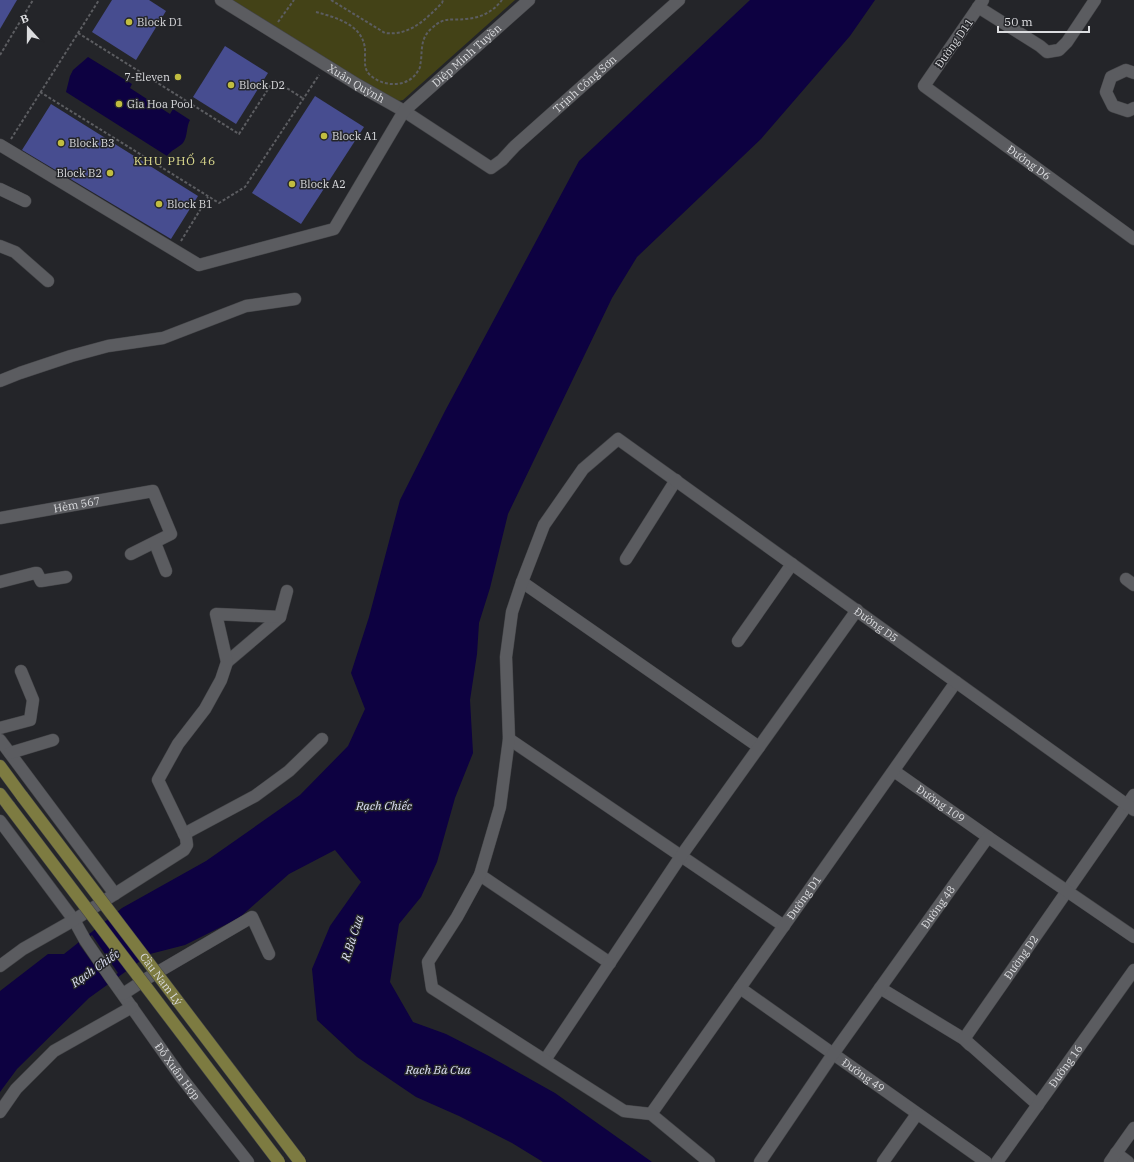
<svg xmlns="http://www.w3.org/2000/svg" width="1134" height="1162" viewBox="0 0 1134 1162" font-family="'IBM Plex Serif',serif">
<rect width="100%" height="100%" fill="#242529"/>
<path fill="#434217" d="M231,0H515L403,100L393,102Z"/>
<g fill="#0d0141">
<path d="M750,0H875L850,36L761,139L637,257L612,298L508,514L490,588L479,623L477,654L470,700L473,753L455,798L437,862L421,897L399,924L390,982L413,1022L446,1034L487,1055L555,1093L652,1162H543L512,1143L459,1116L416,1097L357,1057L317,1020L312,969L330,926L361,882L335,850L289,874L239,918L185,945L150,954L89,998L17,1069L0,1092V991L48,954H64L122,908L206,861L300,795L348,746L365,709L351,673L369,617L400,500L445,411L579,161Z"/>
<path d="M88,57L132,84L130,88L170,114L173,109L190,120C186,127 188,136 183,143C178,148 171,150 167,156L66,92L70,76L73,70Z"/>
</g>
<path fill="#242529" d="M92,935L118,973L106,982L79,944Z"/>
<g fill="#474d90">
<path d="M0,0H17L0,29Z"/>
<path d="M112,0H149L166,11L136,60L92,32Z"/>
<path d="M225,46L268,73L236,124L193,97Z"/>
<path d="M315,96L364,127L301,224L252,193Z"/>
<path d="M51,104L198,196L171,239L22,150Z"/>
</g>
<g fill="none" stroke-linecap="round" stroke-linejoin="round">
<g stroke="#434447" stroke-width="13">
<g id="minor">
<path id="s1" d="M221,0L358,85L404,111L491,168L502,160L515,146L679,0"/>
<path id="s2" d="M983,0L924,86L1134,239"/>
<path d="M978,7L1040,46L1047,52L1059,50L1067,42L1095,0"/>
<path d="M1134,73L1126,70L1111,77L1106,92L1113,106L1128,111L1134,108"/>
<path id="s3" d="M0,145L199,265L334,229L404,111L529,0"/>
<path d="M0,189L25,201"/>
<path d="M0,246L15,252L48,281"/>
<path d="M0,381L20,373L71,356L108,346L163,338L246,306L295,299"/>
<path id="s4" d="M0,518L153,491L171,534L131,554"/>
<path d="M155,543L166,571"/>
<path d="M626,559L676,480"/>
<path d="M1126,579L1134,585"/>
<path d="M0,582L35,573H37L41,581L66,577"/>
<path d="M522,582L759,747"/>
<path d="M738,641L792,564"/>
<path d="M227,662L280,617L287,591"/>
<path d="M0,728L30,720L33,700L21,671"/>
<path d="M509,739L784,926"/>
<path d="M0,740L115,894"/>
<path d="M10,753L53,740"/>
<path id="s5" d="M894,771L988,837"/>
<path id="s6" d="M0,821L74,920L85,940L111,978L181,1077L248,1162"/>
<path d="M184,834L255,796L289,771L322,739"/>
<path d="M480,875L610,963"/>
<path d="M0,966L23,949L74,920L184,850L187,845L186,838L158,780L178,744L205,709L221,680L227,662L216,614L280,617"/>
<path id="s7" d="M740,988L986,1162"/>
<path d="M880,988L964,1039L970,1045"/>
<path d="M123,994L146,979L252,917L269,954"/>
<path d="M545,1060L681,856L857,610"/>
<path id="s8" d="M1038,1105L964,1039L1134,795"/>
<path d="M0,1112L16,1089L54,1051L132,1007"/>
<path id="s9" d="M651,1114L956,682"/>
<path d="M1116,1153L1128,1162"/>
<path id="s10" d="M709,1162L651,1114L624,1111L432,988L428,962L457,917L480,875L500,807L509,739L506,657L512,612L522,582L544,525L583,469L618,439L1134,810"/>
<path id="s11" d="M760,1162L833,1054L988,837L1134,937"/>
<path d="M883,1162L917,1114"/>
<path id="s12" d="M997,1162L1134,970"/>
<path d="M1110,1162L1134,1128"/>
</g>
</g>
<g stroke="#434447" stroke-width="13">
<g id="major">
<path d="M0,766L22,796"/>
<path d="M0,794L9,806"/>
</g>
</g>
<g stroke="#5c5d61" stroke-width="2" stroke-dasharray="3 2" stroke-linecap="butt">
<path d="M331,0L385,33C410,36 426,19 442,3L443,0"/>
<path d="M316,12C338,18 367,26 365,55C365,63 364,69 370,75C384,88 410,88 419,69C421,67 420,63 421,61C422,48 421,37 432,28C445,16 450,21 466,19C480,18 493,12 502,0"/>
<path d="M278,22L294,0"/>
<path d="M78,33L239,134L274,80L304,99"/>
<path d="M0,55L33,0"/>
<path d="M40,92L219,203L245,187L319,75"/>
<path d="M11,139L99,0"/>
<path d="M181,241L208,197"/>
</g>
<use href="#minor" stroke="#5b5c60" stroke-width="12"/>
<use href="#major" stroke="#7d7b41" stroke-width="12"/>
<g stroke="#434447" stroke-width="13" stroke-linecap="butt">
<g id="major-bridge">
<path id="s13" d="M22,796L300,1162"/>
<path d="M9,806L279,1162"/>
</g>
</g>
<use href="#major-bridge" stroke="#7d7b41" stroke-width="12"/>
</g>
<g fill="#c1bd40" stroke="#242529" stroke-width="1.5">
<circle cx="129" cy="22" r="4"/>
<circle cx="178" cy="77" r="4"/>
<circle cx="231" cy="85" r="4"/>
<circle cx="119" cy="104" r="4"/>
<circle cx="324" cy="136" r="4"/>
<circle cx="61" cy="143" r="4"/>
<circle cx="110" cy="173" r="4"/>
<circle cx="292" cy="184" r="4"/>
<circle cx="159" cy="204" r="4"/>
</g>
<g text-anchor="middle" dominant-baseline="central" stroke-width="3" stroke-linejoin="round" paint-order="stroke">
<g font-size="11" fill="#dbdcdf" stroke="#242529" text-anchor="start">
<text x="137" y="22">Block D1</text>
<text x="170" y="77" text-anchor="end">7-Eleven</text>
<text x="239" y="85">Block D2</text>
<text x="127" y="104">Gia Hoa Pool</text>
<text x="332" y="136">Block A1</text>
<text x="69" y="143">Block B3</text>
<text x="102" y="173" text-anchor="end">Block B2</text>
<text x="300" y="184">Block A2</text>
<text x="167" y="204">Block B1</text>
</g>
<g font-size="11" fill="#dbdcdf" stroke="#242529">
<text transform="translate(954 43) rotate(-55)">Đường D11</text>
<text stroke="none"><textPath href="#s3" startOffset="593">Diệp Minh Tuyền</textPath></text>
<text stroke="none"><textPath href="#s1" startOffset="159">Xuân Quỳnh</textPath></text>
<text stroke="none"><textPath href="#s1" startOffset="444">Trịnh Công Sơn</textPath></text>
<text stroke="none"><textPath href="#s2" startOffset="234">Đường D6</textPath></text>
<text stroke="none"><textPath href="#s4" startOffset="78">Hẻm 567</textPath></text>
<text stroke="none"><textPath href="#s10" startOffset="1250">Đường D5</textPath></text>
<text stroke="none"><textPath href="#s5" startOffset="57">Đường 109</textPath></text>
<text stroke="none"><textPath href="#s9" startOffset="265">Đường D1</textPath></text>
<text stroke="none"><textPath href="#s11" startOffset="311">Đường 48</textPath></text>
<text stroke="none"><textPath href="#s8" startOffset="199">Đường D2</textPath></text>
<text stroke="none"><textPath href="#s13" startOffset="230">Cầu Nam Lý</textPath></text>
<text stroke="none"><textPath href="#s12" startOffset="118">Đường 16</textPath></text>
<text stroke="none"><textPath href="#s6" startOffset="307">Đỗ Xuân Hợp</textPath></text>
<text stroke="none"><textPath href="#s7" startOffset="151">Đường 49</textPath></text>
</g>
<g font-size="12" letter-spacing="1" fill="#dfdd8f" stroke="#242529">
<text x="175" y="160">KHU PHỐ 46</text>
</g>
<g font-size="12" font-style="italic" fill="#dde0f5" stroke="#242529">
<text x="384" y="805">Rạch Chiếc</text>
<text transform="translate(352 938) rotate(-72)">R.Bà Cua</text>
<text transform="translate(95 968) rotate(-35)">Rạch Chiếc</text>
<text x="438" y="1069">Rạch Bà Cua</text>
</g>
</g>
<g transform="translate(28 28) rotate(339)" stroke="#242529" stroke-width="3" paint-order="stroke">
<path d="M0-3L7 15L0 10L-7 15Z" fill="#dbdcdf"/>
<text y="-6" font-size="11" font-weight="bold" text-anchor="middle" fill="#dbdcdf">B</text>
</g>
<path d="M998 26v6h91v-6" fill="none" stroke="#dbdcdf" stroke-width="2"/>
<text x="1004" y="26" font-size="12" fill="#dbdcdf" stroke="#242529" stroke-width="3" paint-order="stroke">50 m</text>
</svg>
